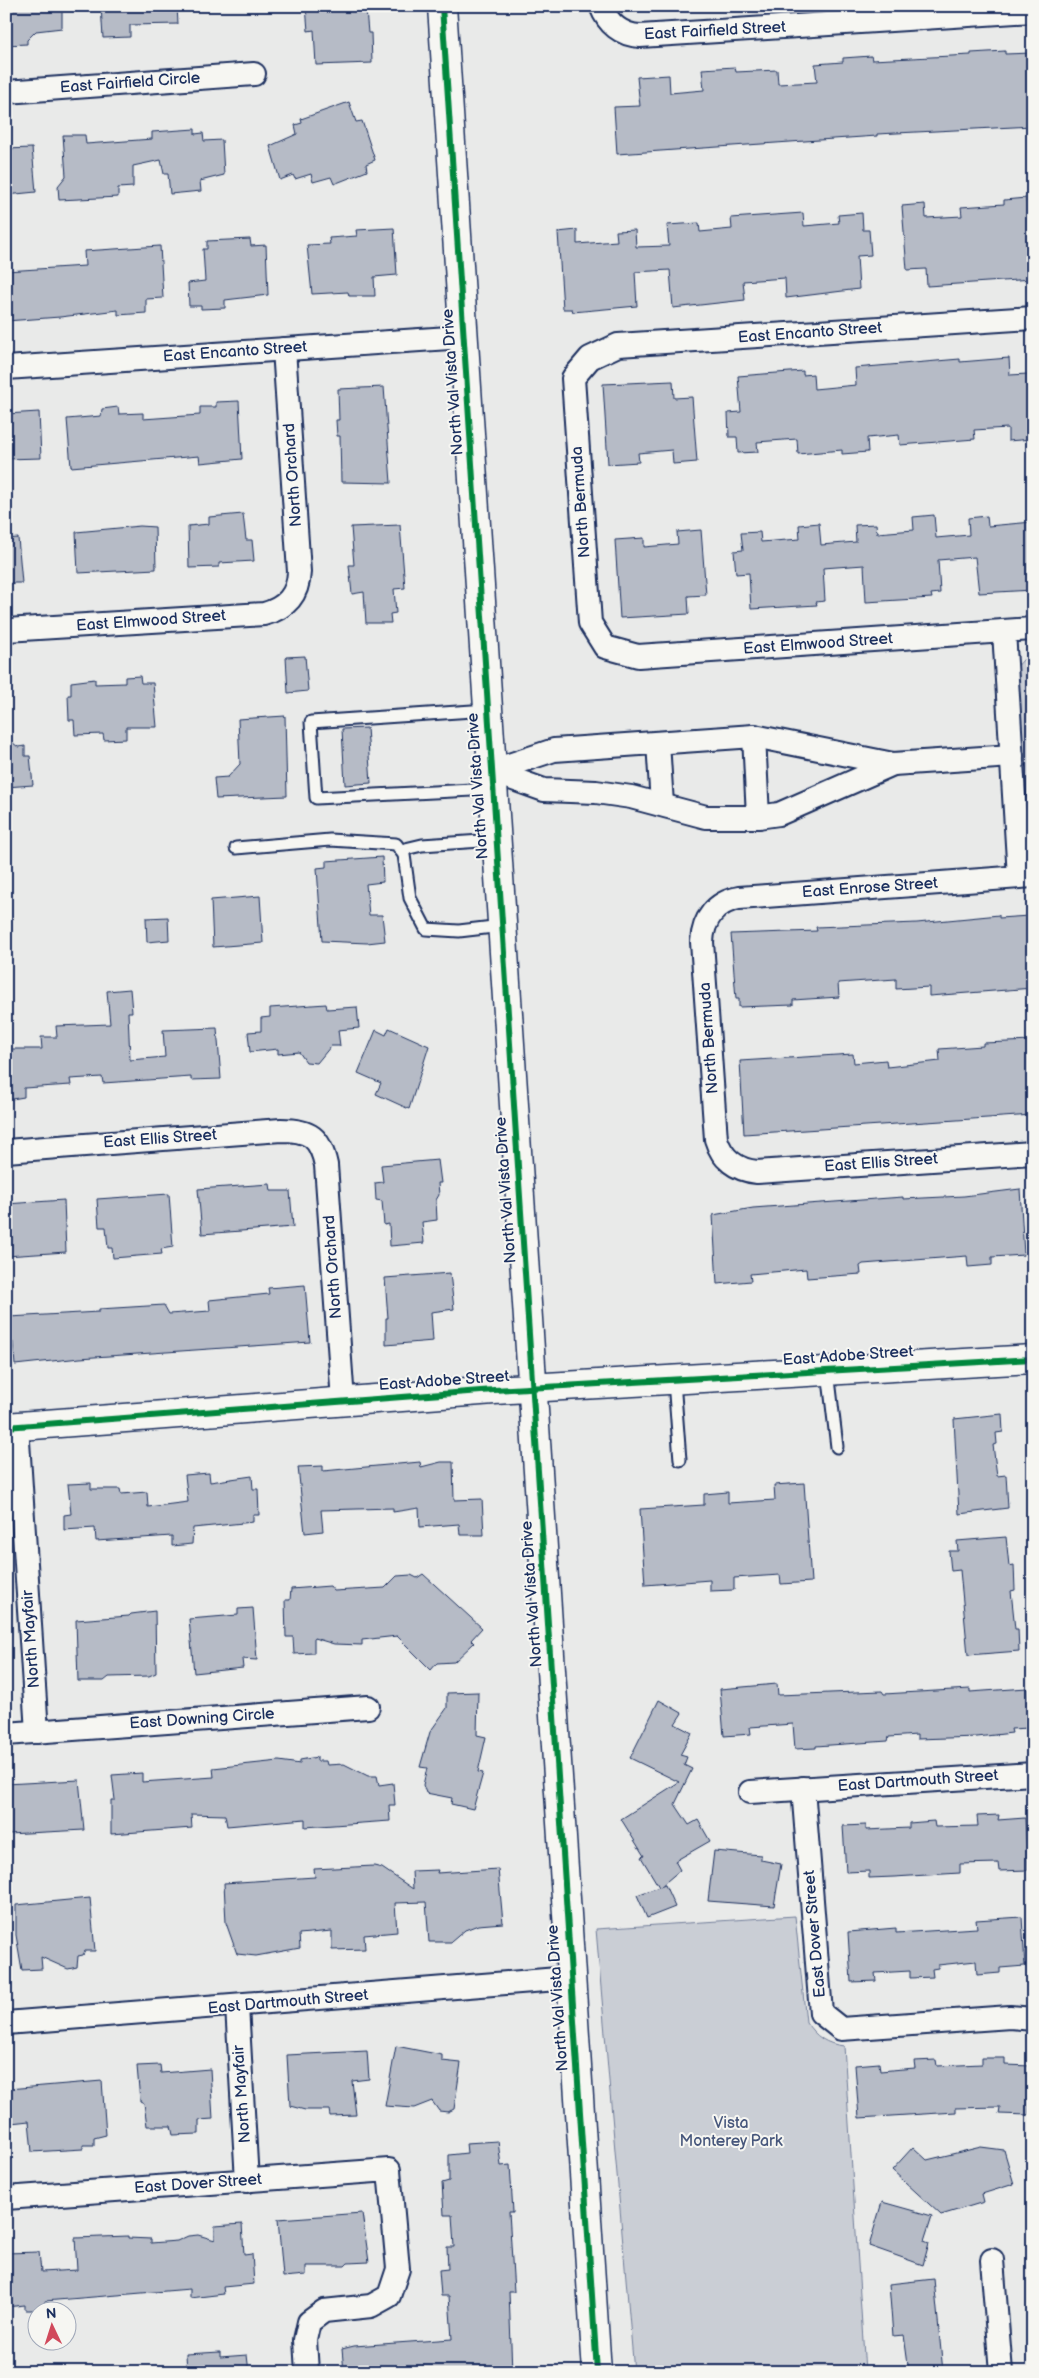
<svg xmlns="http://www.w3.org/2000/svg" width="1039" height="2378" viewBox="0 0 1039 2378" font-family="'Balsamiq Sans',sans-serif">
<rect width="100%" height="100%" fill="#e9eae9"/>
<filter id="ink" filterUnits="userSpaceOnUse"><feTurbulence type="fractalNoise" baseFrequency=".02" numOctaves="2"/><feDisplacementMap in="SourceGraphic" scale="10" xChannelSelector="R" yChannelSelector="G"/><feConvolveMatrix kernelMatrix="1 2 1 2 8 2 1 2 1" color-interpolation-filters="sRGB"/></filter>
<g filter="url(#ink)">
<g fill="#caced5" stroke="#727e9a">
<path d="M1033,649V847L1026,841L1014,670Z"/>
<path d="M795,1916L806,2022C816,2037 826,2044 844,2046L865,2372H634L596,1929Z"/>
</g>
<g fill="#b6bbc6" stroke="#1b2f5e">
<path d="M6,6H62V28L36,31L27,40V44L6,45Z"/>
<path d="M101,6H177L178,24L130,25V37L103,38Z"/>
<path d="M306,6H362V10H366L368,33H371L372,63L316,65L314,30L308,31Z"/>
<path d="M1005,51V54L1033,53V126L877,134V136L617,154L614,107L640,106L637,77L669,75L670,93L704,90L702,69L735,67L736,72L777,70L778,84L817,82L815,64L843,62V58L871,56L872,60L971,55V53Z"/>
<path d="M349,102L356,122L362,121L375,160L366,164L367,171L334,184L331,177L313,182L311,174L295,179L293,175L280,180L270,146L297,134L295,125L302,123L301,119Z"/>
<path d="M195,129V134L203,133L204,141L222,140L224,175L200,181L201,191L170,194L168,174H164L161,160L133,166V187L118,188V197L59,200L58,186L66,176L63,135H85L86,144L152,139V132Z"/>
<path d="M32,148L36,192L6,195V149Z"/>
<path d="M1026,198L1027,212L1033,211V279L927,286L926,269L907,270L902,206L925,204L926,218L962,216L961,207L1004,204V200Z"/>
<path d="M803,213L804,226L839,223L838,215L862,213L863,230H869L871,255L857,256L859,289L786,298L785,278L743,281L745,300L673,308L670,270L635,272L637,306L573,312L572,309H563L558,232L577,230V244L617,241L616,231L635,230L636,247L669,246L667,225L699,223L700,232L732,229L731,218Z"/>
<path d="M394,228L397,275L374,277L375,296H349L348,292L312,294L307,245L330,244L329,238L357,236L356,230Z"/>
<path d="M250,239L251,246L266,245L268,295L225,300V308L201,309V306H189L188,283L205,281L203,249H207V241Z"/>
<path d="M160,246L163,298L146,299V313L118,315V310L60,317L6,321V271L85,266L84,251Z"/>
<path d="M1009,358L1010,375L1028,374L1032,439L1008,441V428L974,430L975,439L900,445L899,435L867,438L868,452L842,454V450L798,454L797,439L757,442L758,452L738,453L737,437H729L728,413L741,412L738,376L803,371V375L813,374L814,389L856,385L855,368L960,359V362Z"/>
<path d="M673,381L674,398L692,397L697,462L673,464L672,450L638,453L639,462L608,464L603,384Z"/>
<path d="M384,387L391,483L341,482L340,436H337L336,420H339L338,389Z"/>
<path d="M239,401L242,459L200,463L199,456L71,467L67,419L101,416L102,409L118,407L119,414L143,413V419L200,415V407H216V402Z"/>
<path d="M39,412L41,458L6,459V414Z"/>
<path d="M243,514L246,540H252L254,561L219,563V567L189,568L188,526L209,524V517Z"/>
<path d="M934,515L936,538L969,535L968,518L987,516L988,526L1033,522V590L979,593L975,557L938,560L940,593L931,594L932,598L866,602L864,565L823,568L825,601L816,602L817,605L751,609L749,573L736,574L734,551L743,550L741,533L760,532L761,542L800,539L799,525L819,523L821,545L856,542L855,525L876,524L877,533L914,530L913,517Z"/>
<path d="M400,525L405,588L394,589L396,613L390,614L391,623H366L364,592L352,594L349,565H354L351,527Z"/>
<path d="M140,526L155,527L156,569L78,573L76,532Z"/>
<path d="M701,530L706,595L688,596L689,614L620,618L615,540L644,538V547L678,544L677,532Z"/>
<path d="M18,538L22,583H6V539Z"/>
<path d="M305,656L308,691L288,693L286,657Z"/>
<path d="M140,676L141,683H153L157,727H126V739L104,740L103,734L75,735L74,720H69L68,695H71V682L95,679V684L125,683V677Z"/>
<path d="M285,716L287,796L216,799L214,778L228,777L240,764L238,719Z"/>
<path d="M367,728L371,783L345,785L342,729Z"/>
<path d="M6,737L18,747L25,746V756H30L33,785L6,787Z"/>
<path d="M382,857L383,882L366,884L369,915H382L385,941L367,943L322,941L317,868L326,867V861Z"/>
<path d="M260,896L263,943L213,947L211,900Z"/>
<path d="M999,915V918L1029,916L1033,918V988L929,996V987L896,989V979L838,983L839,997L793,1000V1005L739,1007V999H736L731,934L817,931L816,927L917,923Z"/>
<path d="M168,917L169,940L147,942L146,918Z"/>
<path d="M130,989L132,1012H128L130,1060L165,1057L163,1030L217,1028L221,1079L191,1080V1077L103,1083L102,1077L70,1079L71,1085L24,1088V1097L6,1100V1049H42L41,1037H57L56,1026L110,1024L107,991Z"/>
<path d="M326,1004L327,1009L357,1007L359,1028L338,1030L340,1046H331L317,1063L306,1062L299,1052L278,1054V1049L250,1052L248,1032L261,1031V1018L270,1017V1008Z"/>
<path d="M389,1028L429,1046L409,1109L376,1094L381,1083L358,1073L376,1030L386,1035Z"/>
<path d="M1033,1041V1115L744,1134L740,1061L853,1054L854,1063L886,1060L887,1067L940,1061L939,1049L983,1046V1043Z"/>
<path d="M438,1160L441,1183H438L439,1195L436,1200L437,1220L422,1222L424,1243L390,1246L389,1224L384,1225L382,1201L376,1200L375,1183L383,1182L381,1165Z"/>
<path d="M270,1184L271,1191H290L293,1227L202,1234L198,1189Z"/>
<path d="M1020,1189L1024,1255L992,1257V1265L968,1267L967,1256L863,1264L860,1266L861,1274L807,1278L806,1269L750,1274L751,1281L717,1284L713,1215L753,1208L903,1197V1199L964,1196Z"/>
<path d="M169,1194L173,1247L161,1249L162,1254L113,1258L112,1248H108L106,1227H99L97,1199Z"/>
<path d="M64,1200L66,1252L6,1256V1204Z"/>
<path d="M450,1273L454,1309L431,1312L433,1341L386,1345V1318H388L385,1278Z"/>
<path d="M305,1285L310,1342L80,1358L15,1365L13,1342L6,1343V1322L9,1317L99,1312V1309L164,1305L169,1314L210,1311L209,1300L269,1294L268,1288Z"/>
<path d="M1002,1414L1003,1432L996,1433L997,1444L993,1445L997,1476L1006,1475L1008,1508L959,1514L954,1419Z"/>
<path d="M420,1462L421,1467L441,1462H453L454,1500L482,1499L484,1535H460L459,1524L420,1527L419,1508L393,1512V1508L321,1510L323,1531L305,1533L298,1467L323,1466V1471Z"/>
<path d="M209,1473L210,1482L252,1476L253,1489H258L259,1515H253V1522L193,1528L192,1544L172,1546V1536L96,1541L95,1528L64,1530V1515L71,1514L68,1484L91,1483V1489H120L121,1494L147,1492L148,1507L188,1502L185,1475Z"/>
<path d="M804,1483L811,1582L781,1584L780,1575L734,1578V1590L710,1591V1580L645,1585L640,1509L704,1505V1494L728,1492V1503L775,1500L774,1485Z"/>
<path d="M1006,1537L1009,1566L1014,1565L1015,1590L1011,1591L1015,1629H1018L1019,1651L968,1655L960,1570L951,1571L949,1551H958L957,1541Z"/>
<path d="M423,1574L482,1628L471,1640L474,1643L454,1662L437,1663L431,1670L397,1636L362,1640V1645L334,1644L314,1638V1653L294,1654L293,1637H286L285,1600H290L291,1589L330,1586L334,1591L385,1588L397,1576L411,1575L417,1578Z"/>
<path d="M253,1608L257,1660L242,1659L243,1668L194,1673L189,1619L238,1615V1609Z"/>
<path d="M155,1611L156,1673L149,1676L109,1677L104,1681H78L76,1620L129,1616L131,1614Z"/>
<path d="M777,1684L778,1695L882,1691L884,1694L970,1689V1692L1027,1688L1029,1728L1011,1729L1012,1733L977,1737L917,1739V1735L889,1737L888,1741L816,1746V1748L795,1749L793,1724L750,1727L751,1734L724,1736L720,1689Z"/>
<path d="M478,1692L477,1735L486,1737L478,1772L483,1773L473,1809L451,1804L452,1798L426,1793L423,1785L427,1768L420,1767L430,1732L447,1708V1693Z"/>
<path d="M659,1700L682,1713L675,1724L692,1733L680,1755L687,1757L684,1765L692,1769L675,1804L689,1825L698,1820L710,1841L675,1861L680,1870L660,1887L665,1885L675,1907L647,1918L637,1895L659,1887L641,1857L644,1856L621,1819L679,1782L630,1758Z"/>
<path d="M317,1757V1761H326L327,1765L344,1764L368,1776H377L379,1785L393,1783L395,1805H389L390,1821L305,1827V1819L227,1826L225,1815L191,1814L192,1828L111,1834V1800H115L112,1775L142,1773V1782L214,1777L213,1768L279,1761L300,1764V1760Z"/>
<path d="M79,1780L84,1830L8,1834L6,1784Z"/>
<path d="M999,1815L998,1820L1025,1818L1028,1870L999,1871L998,1863L960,1864V1873L894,1877L869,1878V1871L846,1872L843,1826L866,1825V1830L909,1828V1823L934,1821L935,1827L978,1826L977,1816Z"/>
<path d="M714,1851L761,1855V1860L781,1864L774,1906L708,1901Z"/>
<path d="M374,1866L382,1868L413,1889L412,1871L438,1870L437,1873L498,1869L503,1923L478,1925L465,1930L451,1942H429L426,1902L395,1903L397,1932L364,1935L365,1949L332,1950V1931L299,1934L300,1948L256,1956L237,1954L226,1923L224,1883L315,1877L314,1869Z"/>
<path d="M90,1898L95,1951H85L83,1955L78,1956L77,1967L68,1969L41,1957L42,1969L22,1970L16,1935V1905Z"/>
<path d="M1022,1917L1025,1966L1000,1968V1973L977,1975L976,1961L938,1965V1968L932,1969L933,1977L910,1978V1971L875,1973L876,1981L851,1982L848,1932L896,1928V1933L977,1928L976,1920Z"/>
<path d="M396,2046L442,2055V2061L461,2063L454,2109L448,2112L439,2111L432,2101L414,2108L385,2106Z"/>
<path d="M367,2051L369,2079L352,2081L356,2115L330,2116L329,2110H305L290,2106L287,2055Z"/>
<path d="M982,2058H1005V2065L1031,2066L1029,2115L999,2114L1000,2107L956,2108V2112L859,2118L855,2065L879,2063L880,2071L915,2068L914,2061L936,2060L937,2066L982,2064Z"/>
<path d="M160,2065L161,2073L210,2069L213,2119L199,2120V2134L173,2135L171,2126H147L144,2103L140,2101L137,2066Z"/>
<path d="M102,2081L106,2135L94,2138V2145H83V2149L32,2152L29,2121L11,2123L8,2089Z"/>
<path d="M498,2141L501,2166L510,2165L513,2212H509L514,2292H509L512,2372H344L342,2349L354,2346L452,2339L449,2296H441L439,2270L448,2269L447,2247H454L452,2215H444L442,2183L449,2181V2155L467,2153L466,2143Z"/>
<path d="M913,2147L927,2160L981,2147L1004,2150L1014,2184L982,2194L984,2202L941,2215L892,2170Z"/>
<path d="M882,2202L932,2216L924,2241L929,2243L923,2265L869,2246Z"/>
<path d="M362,2213L369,2262L348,2263L345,2266H306V2275L283,2277L278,2219Z"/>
<path d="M242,2224L244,2255L252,2254L254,2284L223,2287L224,2294L190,2298V2289L45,2301L46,2310H25V2305L6,2307V2253L39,2252L41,2272L77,2270L75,2238L128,2236V2238L151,2239V2243L177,2241L188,2236L198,2235L215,2240V2226Z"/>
<path d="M934,2279L943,2372H909L904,2335L893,2336L889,2284Z"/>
<path d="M220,2352V2357L247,2355L249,2372H187L186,2354Z"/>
</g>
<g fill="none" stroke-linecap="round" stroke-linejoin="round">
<g stroke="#1b2f5e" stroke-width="15">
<g id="lane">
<path d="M487,710L311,722L316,798L492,789"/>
<path d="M236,848L330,840L396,844L404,855L410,898L426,929L459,931L502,926"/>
<path d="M401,850L422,845L496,840"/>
<path d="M828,1371L837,1447"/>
<path d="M674,1381L680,1460"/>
</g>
</g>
<g stroke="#1b2f5e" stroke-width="26">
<g id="street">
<path d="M601,6C608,24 621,35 640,36L1033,11"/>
<path d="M6,92L254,74"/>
<path d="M1033,318L618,345L590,358L573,378L590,623L605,647L638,656L1033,629"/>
<path d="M6,368L464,337"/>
<path d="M6,630L264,614C286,608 298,595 299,572L284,349"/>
<path d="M1004,631L1019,877"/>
<path d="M754,736L758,817"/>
<path d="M658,743L662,804"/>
<path d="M491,771L554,750L754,736L893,764L1012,756"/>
<path d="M491,771L544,790L596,792L631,797L706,817H758L779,814L893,764"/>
<path d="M1033,876L739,898C716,902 703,919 702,942L716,1139C722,1159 736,1170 757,1172L1033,1153"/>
<path d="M6,1151L281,1130C310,1130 320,1137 326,1165L343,1401"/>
<path d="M17,1426L37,1732"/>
<path d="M6,1734L368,1707"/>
<path d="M803,1788L821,2013L841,2029L1010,2017L1033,2019"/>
<path d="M750,1792L1033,1774"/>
<path d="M237,2006L247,2181"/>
<path d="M6,2023L570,1978"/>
<path d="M6,2198L389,2170L398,2269L389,2296L371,2306L324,2311L309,2322L305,2340L307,2372"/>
<path d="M992,2260L1001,2372"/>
</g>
</g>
<g stroke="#1b2f5e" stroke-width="31">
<g id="secondary">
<path d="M442,6L597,2372"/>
<path d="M6,1427L494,1390L1033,1359"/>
</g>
</g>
<use href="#lane" stroke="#f6f6f2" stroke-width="11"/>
<use href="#street" stroke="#f6f6f2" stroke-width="22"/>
<use href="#secondary" stroke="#f6f6f2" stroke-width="28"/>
<g stroke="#f6f6f2" stroke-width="9">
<g id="cycleway">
<path d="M442,6L597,2372"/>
<path d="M6,1427L494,1390L1033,1359"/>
</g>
</g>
<use href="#cycleway" stroke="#00873e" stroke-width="6"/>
</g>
</g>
<g text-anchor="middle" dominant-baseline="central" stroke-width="4" stroke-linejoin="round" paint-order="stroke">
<g font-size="16" fill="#1b2f5e" stroke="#f6f6f2">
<text transform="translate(715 31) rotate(-3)">East Fairfield Street</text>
<text transform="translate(130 83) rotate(-4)">East Fairfield Circle</text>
<text transform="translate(810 333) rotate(-4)">East Encanto Street</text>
<text transform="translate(235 352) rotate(-4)">East Encanto Street</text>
<text transform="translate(453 382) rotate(-94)">North Val Vista Drive</text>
<text transform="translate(293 475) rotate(-94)">North Orchard</text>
<text transform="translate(581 502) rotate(-94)">North Bermuda</text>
<text transform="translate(151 621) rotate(-4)">East Elmwood Street</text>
<text transform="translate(818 644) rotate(-4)">East Elmwood Street</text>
<text transform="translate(478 786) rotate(-94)">North Val Vista Drive</text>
<text transform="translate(870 888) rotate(-4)">East Enrose Street</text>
<text transform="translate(709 1038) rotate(-94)">North Bermuda</text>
<text transform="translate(160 1139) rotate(-4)">East Ellis Street</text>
<text transform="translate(881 1163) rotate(-4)">East Ellis Street</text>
<text transform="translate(506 1190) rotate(-94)">North Val Vista Drive</text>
<text transform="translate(333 1267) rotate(-94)">North Orchard</text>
<text transform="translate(848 1356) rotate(-4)">East Adobe Street</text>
<text transform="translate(444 1381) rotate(-4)">East Adobe Street</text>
<text transform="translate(532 1594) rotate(-94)">North Val Vista Drive</text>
<text transform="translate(31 1639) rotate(-94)">North Mayfair</text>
<text transform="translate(202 1719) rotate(-4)">East Downing Circle</text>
<text transform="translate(918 1781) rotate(-4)">East Dartmouth Street</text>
<text transform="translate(815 1934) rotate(-95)">East Dover Street</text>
<text transform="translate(558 1998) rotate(-94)">North Val Vista Drive</text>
<text transform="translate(288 2002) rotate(-5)">East Dartmouth Street</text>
<text transform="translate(242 2094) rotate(-94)">North Mayfair</text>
<text transform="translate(198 2184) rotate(-4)">East Dover Street</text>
</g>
<g font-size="16" fill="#47577c" stroke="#f6f6f2">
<text x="731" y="2123">Vista<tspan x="731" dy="18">Monterey Park</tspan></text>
</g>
</g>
<rect width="1039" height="2378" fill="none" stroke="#f6f6f2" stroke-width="25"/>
<rect x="12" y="12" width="1014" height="2353" fill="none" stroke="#1b2f5e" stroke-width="2" filter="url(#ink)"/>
<g transform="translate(52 2326) rotate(356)"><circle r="24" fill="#f6f6f2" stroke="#9ea6b7"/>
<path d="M0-4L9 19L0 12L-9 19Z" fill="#d1495b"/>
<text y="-8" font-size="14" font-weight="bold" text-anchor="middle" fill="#1b2f5e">N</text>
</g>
</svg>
